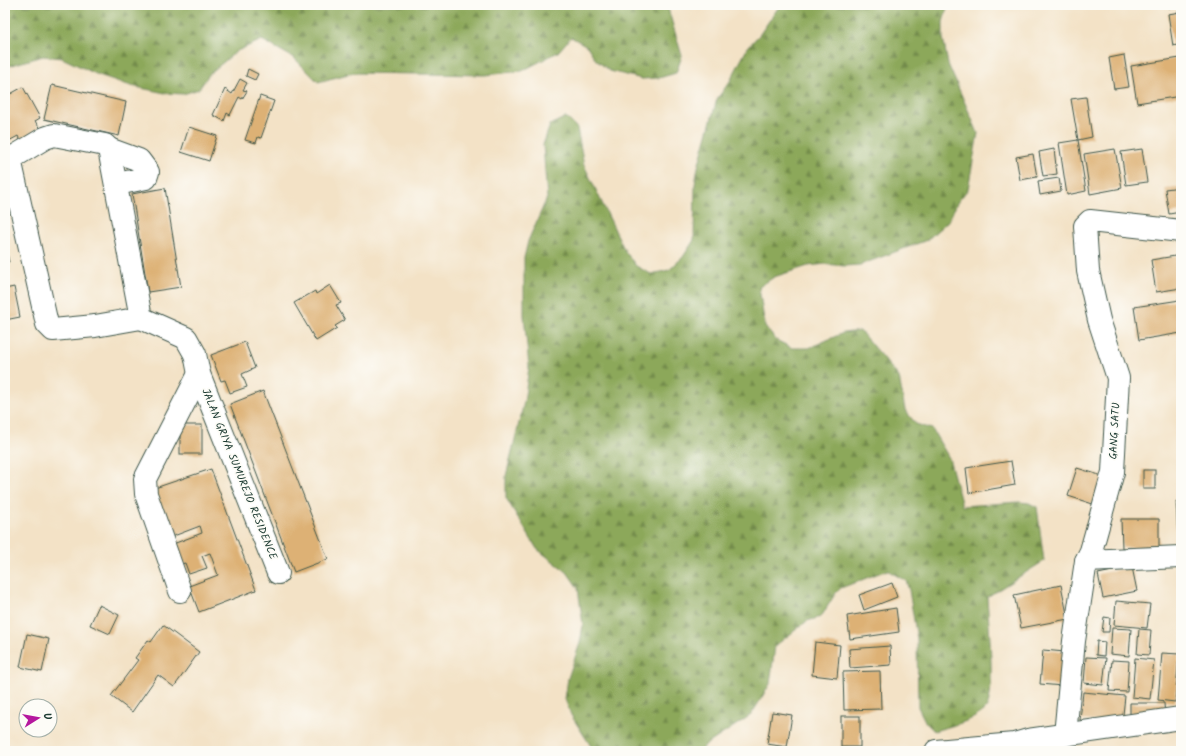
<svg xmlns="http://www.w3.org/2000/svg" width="1186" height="756" viewBox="0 0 1186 756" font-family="Kalam,sans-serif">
<defs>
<pattern id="forest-firs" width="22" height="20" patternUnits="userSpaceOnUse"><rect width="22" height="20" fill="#8ca85a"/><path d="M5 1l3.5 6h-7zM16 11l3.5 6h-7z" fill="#728a4b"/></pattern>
</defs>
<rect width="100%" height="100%" fill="#fdfcf7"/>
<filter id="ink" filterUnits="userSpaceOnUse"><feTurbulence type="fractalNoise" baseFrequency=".025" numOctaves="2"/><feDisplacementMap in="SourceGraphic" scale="8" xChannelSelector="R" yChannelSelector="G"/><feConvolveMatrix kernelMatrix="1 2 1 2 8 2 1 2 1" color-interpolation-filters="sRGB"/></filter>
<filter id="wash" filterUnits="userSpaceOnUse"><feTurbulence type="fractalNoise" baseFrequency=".012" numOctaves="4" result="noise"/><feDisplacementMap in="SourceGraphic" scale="16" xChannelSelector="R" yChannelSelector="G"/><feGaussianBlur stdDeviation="0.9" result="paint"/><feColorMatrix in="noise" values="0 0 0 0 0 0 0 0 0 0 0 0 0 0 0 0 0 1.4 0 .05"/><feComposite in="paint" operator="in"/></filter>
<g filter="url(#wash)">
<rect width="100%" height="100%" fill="#f3e2c6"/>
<g fill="url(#forest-firs)" stroke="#567247">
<path d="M5,5H667L682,56L676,73L659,78L642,79L610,71L596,60L587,46L571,37L558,52L522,71L485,75L352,73L318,82L294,58L262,40L237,51L209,74L199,89L183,94L165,93L131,86L96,74L62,58L43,56L5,67Z"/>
<path d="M780,5H948L943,22V38L948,64L978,133L968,189L957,203L949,220L927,240L860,265L844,266L826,264L808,266L774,277L759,287L765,327L776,340L792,348H809L843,333L860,331L899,377L905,410L916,424L932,429L949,458L962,506L1019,502L1029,503L1037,507L1044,561L987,597C988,618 997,698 985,710C972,722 950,726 934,731L926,723L918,707L917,639L909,590L906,581L887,570L841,588L835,594L821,617L807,621L775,646L770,684L751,715L703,747L702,751H594L571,715L565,699L568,678L580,643L583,625L578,588L567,572L537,549L506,498V476L524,402L529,367L524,315V258L528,241L547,198L543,145L550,125L566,117L577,128L584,165L625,251L636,266L651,274L669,270L683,257L694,240L695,184L698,167L717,99L730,81L748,47L760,34Z"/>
</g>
<g id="blocks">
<g fill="#ddb175">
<path d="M1168,5H1181V6L1169,8Z"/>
<path d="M1181,12V44L1173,46L1168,14Z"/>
<path d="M1124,55L1129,87L1114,89L1109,58Z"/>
<path d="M1180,58L1181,96L1137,103L1131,66Z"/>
<path d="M248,69L258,74L255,80L246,76Z"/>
<path d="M240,79L247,83L243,90L247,91L242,99L239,97L230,115L227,113L224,121L213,115L225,89L232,94Z"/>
<path d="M52,85L126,102L119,136L44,119Z"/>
<path d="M23,87L40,118L35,121L42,132L22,144L18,136L5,143V117L7,116L5,97Z"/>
<path d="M260,96L274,101L261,138L258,137L256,143L245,140Z"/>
<path d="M1086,97L1092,137L1078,140L1071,99Z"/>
<path d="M189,127L217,136L209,161L181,152Z"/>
<path d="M1078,140L1086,191L1067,195L1059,143Z"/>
<path d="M1054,149L1057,174L1043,176L1039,152Z"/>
<path d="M1115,149L1122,188L1090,194L1084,154Z"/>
<path d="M1142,149L1147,182L1126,185L1121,152Z"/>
<path d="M1033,154L1037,177L1020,180L1016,157Z"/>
<path d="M1059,178L1061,191L1040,195L1038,181Z"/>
<path d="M1181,187V212L1169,214L1165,189Z"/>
<path d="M165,188L181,287L148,292L132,194Z"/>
<path d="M5,245L9,262H5Z"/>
<path d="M1181,255V288L1156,292L1151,260Z"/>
<path d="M330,285L341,303L336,305L345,320L335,326L337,328L316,341L294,303L315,291L316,294Z"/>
<path d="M14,287L20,317L5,320V289Z"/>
<path d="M1180,300L1181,333L1139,340L1134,307Z"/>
<path d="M245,342L255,368L242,374L247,387L230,393L225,380L221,381L211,355Z"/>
<path d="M263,391L328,559L294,572L230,404Z"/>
<rect x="180" y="425" width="22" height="29"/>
<path d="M1011,461L1015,485L969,493L966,468Z"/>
<path d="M1077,468L1109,478L1099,506L1068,496Z"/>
<path d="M211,469L256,590L199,612L189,586L218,575L210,553L202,556L207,568L189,574L185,563L181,564L173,544L202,533L201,529L200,526L171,537L152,489Z"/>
<rect x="1143" y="470" width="12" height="19"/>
<path d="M1176,501H1181V542H1178Z"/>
<path d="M1121,519H1159V547L1122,548Z"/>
<path d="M1132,567L1137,591L1103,598L1098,574Z"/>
<path d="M892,583L897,597L864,610L859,595Z"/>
<path d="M1061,585L1068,619L1021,628L1014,595Z"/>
<path d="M1116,601L1150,604L1147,628L1114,625Z"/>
<path d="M99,605L119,615L110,634L90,625Z"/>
<path d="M896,608L899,632L850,639L847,616Z"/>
<path d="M1104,617L1110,618L1109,632H1102Z"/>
<path d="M163,625L199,652L174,687L158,675L132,712L111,696L138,660L135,658L148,640L151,642Z"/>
<path d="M1112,628L1131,629L1129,656L1110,654Z"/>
<path d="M1139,629L1151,630L1149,655L1137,654Z"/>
<path d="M27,634L49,639L42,672L20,667Z"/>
<path d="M1097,641L1105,642L1104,656L1096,655Z"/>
<path d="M815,642L840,645L837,678L812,675Z"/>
<path d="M890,646L891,665L850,668L849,649Z"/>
<path d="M1043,650L1065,652L1062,686L1040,684Z"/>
<path d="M1162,653L1179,654L1175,702L1158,700Z"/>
<path d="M1086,657L1106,658L1103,685L1084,683Z"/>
<path d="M1135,658L1154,660L1150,699L1132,697Z"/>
<path d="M1112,660L1129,661L1127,692L1109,691Z"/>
<path d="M880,671L881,709L844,710L843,672Z"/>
<path d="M1083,692L1125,696L1122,724L1080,720Z"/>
<path d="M1130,703H1164L1165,719L1130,720Z"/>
<path d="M772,712L792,715L787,747L767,744Z"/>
<rect x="841" y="716" width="19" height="31"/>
</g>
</g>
</g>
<g filter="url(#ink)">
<use href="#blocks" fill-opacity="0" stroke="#3f564a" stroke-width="1"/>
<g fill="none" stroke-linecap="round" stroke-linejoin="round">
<g stroke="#3f564a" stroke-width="24">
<g id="minor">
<path d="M109,149L139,160L148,172L146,178L117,184"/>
<path d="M10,159L47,324L53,330L95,326L141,318"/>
<path d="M5,162L45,138L54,135L105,145L109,149L141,318L186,338L195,354L199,374L278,573"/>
<path d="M1086,561L1181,557"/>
<path d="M180,591L146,494L145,479L199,374"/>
<path d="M1065,735L1074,641L1086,561L1091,551L1113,472L1118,378L1099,320L1088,271L1085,226L1090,221L1181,231"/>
</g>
</g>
<g stroke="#3f564a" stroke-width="24">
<path id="secondary" d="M936,751L1014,744L1028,740L1181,718"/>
</g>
<use href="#minor" stroke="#fff" stroke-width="22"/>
<use href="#secondary" stroke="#fff" stroke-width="22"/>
</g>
</g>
<g text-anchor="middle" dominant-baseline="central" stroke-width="3.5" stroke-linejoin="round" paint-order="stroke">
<g font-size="11" fill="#1f3d34" stroke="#fdfcf7">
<text transform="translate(1115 431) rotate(-87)">GANG SATU</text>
<text transform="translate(239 474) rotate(68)">JALAN GRIYA SUMUREJO RESIDENCE</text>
</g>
</g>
<rect width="1186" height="756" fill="none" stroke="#fdfcf7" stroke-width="20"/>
<g transform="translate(38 718) rotate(79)"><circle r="19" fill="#fdfcf7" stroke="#a4b0a9"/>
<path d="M0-3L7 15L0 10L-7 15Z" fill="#b5179e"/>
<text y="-6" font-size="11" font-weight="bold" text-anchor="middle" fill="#1f3d34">U</text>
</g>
</svg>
